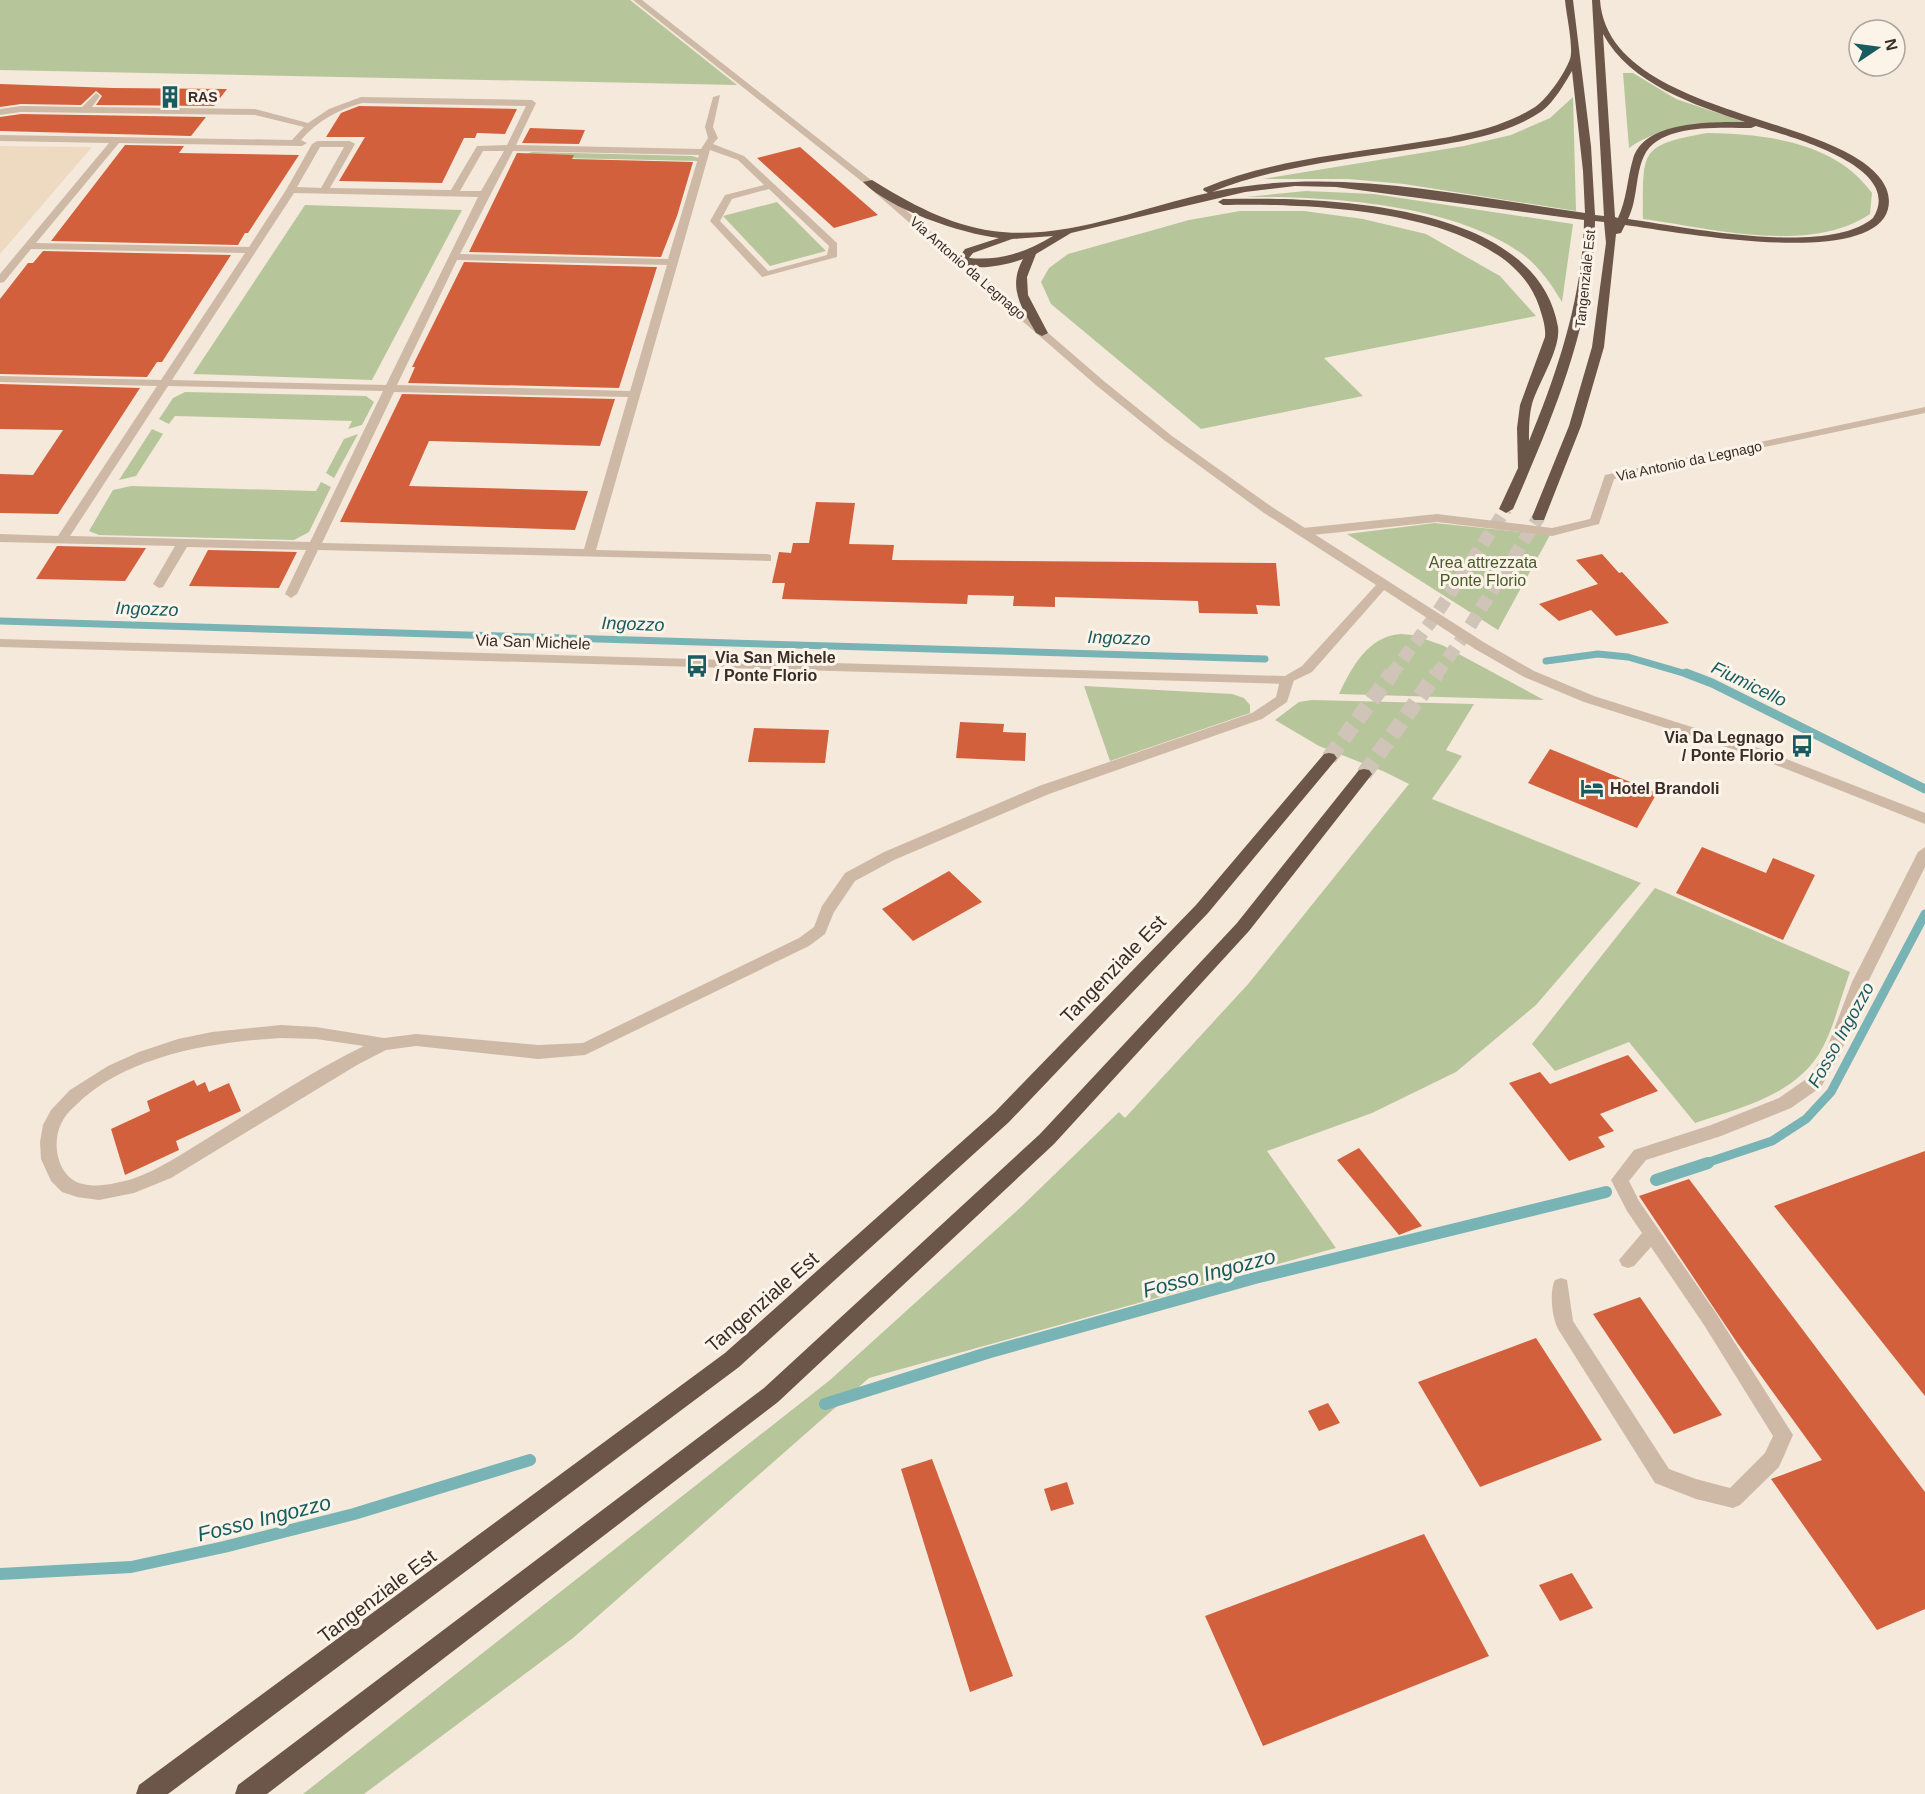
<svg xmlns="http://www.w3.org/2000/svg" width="1925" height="1794" viewBox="0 0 1925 1794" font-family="Arial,sans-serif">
<rect width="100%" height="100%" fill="#f5e9dc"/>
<g fill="#b7c69a">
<path d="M0,0H630L737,85L0,70Z"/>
<path d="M1623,73H1633L1676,99L1751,124C1710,127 1664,122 1629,148Z"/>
<path d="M1573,97L1576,211L1404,184L1348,179H1263L1464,146L1511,135L1550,118Z"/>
<path d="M1708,133C1766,134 1836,142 1872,193L1870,214C1809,255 1711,228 1643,219C1644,153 1636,145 1708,133Z"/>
<path d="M532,152L692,156L699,158L698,161L517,157Z"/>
<path d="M1306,191L1374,194L1573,224L1562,302C1551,284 1539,266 1521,253C1452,204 1329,196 1246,197Z"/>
<path d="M777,202L826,251L770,266L723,216Z"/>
<path d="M305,205L462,210L372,380L193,374Z"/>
<path d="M1240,211H1304L1363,219L1426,234L1500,276L1536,316L1324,358L1363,396L1201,429L1051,304L1041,282L1049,268L1068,254L1189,220Z"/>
<path d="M185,392L366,396L374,402L362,425L348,429L352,421L175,416L169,424L159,419L173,398Z"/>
<path d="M152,429L163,434L136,476L119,480Z"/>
<path d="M358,434L334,478L326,473L344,439Z"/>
<path d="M321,482L331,487L309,532L294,540L99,535L89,531L113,490L131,486L316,491Z"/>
<path d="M1435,523L1550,535L1498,630L1347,534Z"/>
<path d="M1401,634L1413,635L1442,645L1544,700L1339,694C1351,668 1368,636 1401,634Z"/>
<path d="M1084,686L1232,694L1244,698L1250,705V713L1110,761Z"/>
<path d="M1312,700L1474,704L1446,750L1462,756L1432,799L1641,883L1536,1005L1456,1072L1372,1113L1267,1151L1336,1248L869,1378L573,1638L364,1794H303L830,1380L1022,1206L1119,1112L1125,1118L1249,983L1409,784L1385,772L1319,746L1275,720L1299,702Z"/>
<path d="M1655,888L1850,972C1841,996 1835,1024 1823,1047C1798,1095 1742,1107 1695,1123L1629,1042L1555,1071L1532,1044Z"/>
</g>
<path fill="#eedac1" d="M0,146L92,147L0,254Z"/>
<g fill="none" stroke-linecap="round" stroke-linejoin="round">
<g stroke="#78b3b5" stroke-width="7">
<path d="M0,621L1265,659"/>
<path d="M1546,661L1598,654L1628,657L1690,675"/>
</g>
<g stroke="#78b3b5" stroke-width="9">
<path d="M1686,673L1712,683L1925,789"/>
<path d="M1703,1164L1772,1141L1806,1119L1831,1092L1925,914"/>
</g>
<g stroke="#78b3b5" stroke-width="12">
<path d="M1656,1180L1708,1163"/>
<path d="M825,1404L987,1353L1255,1278L1606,1192"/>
<path d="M0,1574L131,1567L224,1547L354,1514L530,1460"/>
</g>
</g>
<g fill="#d2603c">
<path d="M0,84L113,88L227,89L214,106L96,105L102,96L96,91L81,105L21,104L0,107Z"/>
<path d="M359,106L517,109L505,134L477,133L475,138H464L442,183L339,181L365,137H326L341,113Z"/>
<path d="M21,114L206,117L191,136L0,131V117Z"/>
<path d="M530,128L585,130L579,144L522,143Z"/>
<path d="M125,145L184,146L179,153L299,155L248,233H245L238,245L51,241Z"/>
<path d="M800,147L878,215L834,228L757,158Z"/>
<path d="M517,153L574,155L572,159L693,162L677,216L661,257L469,252Z"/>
<path d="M43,251L231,255L162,362H157L147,377L0,374V299L28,263H33Z"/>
<path d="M464,262L657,267L619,388L408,383L415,367H412Z"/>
<path d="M0,384L140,388L58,514L0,513V474L33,475L63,430L0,429Z"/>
<path d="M402,394L615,399L600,446L429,441L409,486L588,491L575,530L340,522Z"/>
<path d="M816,502L855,503L849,544L894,545L892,560L1276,563L1280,606L1256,605L1258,614L1199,613L1198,601L1055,597V607L1013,606L1014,596L968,595L967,604L782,599L785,583H772L779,552L791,553L793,543H809Z"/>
<path d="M57,546L146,548L125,581L36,579Z"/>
<path d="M208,550L297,552L279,588L189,586Z"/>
<path d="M1602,554L1619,573L1622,572L1669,623L1616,636L1591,610L1559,621L1539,604L1598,584L1576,560Z"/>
<path d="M960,722L1004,724L1003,732L1026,733L1025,761L956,758Z"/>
<path d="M754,728L829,730L825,763L748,762Z"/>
<path d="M1550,749L1657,793L1637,828L1528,783Z"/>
<path d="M1702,847L1766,873L1773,858L1815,875L1783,940L1676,893Z"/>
<path d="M949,871L982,902L913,941L882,909Z"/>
<path d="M1628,1055L1658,1091L1600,1114L1614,1131L1598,1137L1605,1147L1569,1161L1509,1083L1540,1072L1550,1084Z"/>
<path d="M194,1080L197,1086L205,1082L209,1092L229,1083L241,1111L176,1141L179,1150L125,1175L111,1129L150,1111L147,1101Z"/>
<path d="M1359,1148L1422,1226L1399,1235L1337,1160Z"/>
<path d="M1925,1151V1396L1774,1206Z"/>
<path d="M1689,1179L1925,1492V1609L1877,1630L1771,1479L1822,1460L1738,1344L1639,1196Z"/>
<path d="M1640,1297L1722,1415L1674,1434L1593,1314Z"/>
<path d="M1536,1338L1602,1440L1480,1487L1418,1382Z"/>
<path d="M1328,1403L1340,1423L1319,1431L1308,1411Z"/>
<path d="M932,1459L1013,1676L970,1692L901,1469Z"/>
<path d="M1067,1482L1074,1504L1051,1511L1044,1489Z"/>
<path d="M1424,1534L1489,1656L1263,1746L1205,1616Z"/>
<path d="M1572,1573L1593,1608L1560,1621L1539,1585Z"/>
</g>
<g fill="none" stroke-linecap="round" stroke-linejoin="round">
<g stroke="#d0c3b8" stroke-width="13" stroke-dasharray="13 7" stroke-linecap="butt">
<path d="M1391,675L1433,619L1506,509"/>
<path d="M1436,675L1463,637L1539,517"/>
</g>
<g stroke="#d0c3b8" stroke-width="16" stroke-dasharray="16 8" stroke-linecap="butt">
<path d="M1329,758L1392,673"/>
<path d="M1364,774L1437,673"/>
</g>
<g fill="#ceb9a6" fill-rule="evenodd">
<path d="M96,93L100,96L92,107L255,109L308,123L329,109L361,97L532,100L536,103L516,145L701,149L708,138L705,127L713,97L720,95L713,127L718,138L713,144L744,156L837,243V257L762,277L710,221L725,195L764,185L738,160L710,150L596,550L767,554L771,555V561L318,550L297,594L291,598L285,594L306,550L187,547L163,587L159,588L153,584L175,546L0,542V534L58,536L157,386L0,382V376L161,380L245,253L31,249L4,282L0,283V274L109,143L0,141V135L292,140L304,127L255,115L21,112L0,115V109L21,106L82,107ZM362,103L526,106L507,145L477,146L451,190L330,188L355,144L350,141H317L312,144L286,190L249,247L36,243L119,143L302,146L307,143L301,140C317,121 338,110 362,103ZM320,147H344L321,188L297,187ZM483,151H504L481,191H460ZM513,151L699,155L668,259L460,254ZM769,189L829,246L827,255L768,271L720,221L732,199ZM294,193L478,197L386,385L172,380ZM457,260L667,265L630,391L397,385ZM168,386L383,391L310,542L70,536ZM394,392L628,397L584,549L322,543Z"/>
<path d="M1287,676L1294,680L1287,702L1262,719L1049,794L894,860L855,881L834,912L825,934L809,946L585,1055L538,1059L416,1046L386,1050L357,1065L171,1178L134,1193L99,1200L77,1197L62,1192L51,1181L41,1159L40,1142L43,1125L51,1110L70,1090L108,1066L139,1052L178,1039L212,1032L281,1025L316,1027L384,1038L416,1034L538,1045L583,1043L799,938L814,927L822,906L845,873L884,852L1039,786L1252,713L1276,697L1280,680ZM281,1038L316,1039L364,1046C310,1072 259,1107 208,1138C183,1153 159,1170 132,1179C117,1183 99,1188 83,1184C58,1179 51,1144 61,1124C64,1117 69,1111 75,1106C126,1055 213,1042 281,1038Z"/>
<path d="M1925,847V867L1868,982L1840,1055L1821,1087L1791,1108L1721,1136L1646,1160L1629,1181L1639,1201L1716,1313L1793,1435L1779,1467L1740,1505L1733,1508L1696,1499L1655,1483L1558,1329C1552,1317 1549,1292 1555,1280L1561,1278L1567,1280L1573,1321L1669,1469L1696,1479L1730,1488L1765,1453L1773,1436L1704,1325L1651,1247L1634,1266L1628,1268L1622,1266L1619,1260L1642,1233L1627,1211L1611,1180L1634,1150L1711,1125L1779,1098L1809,1077L1825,1053L1852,982L1918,852Z"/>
</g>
<path fill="#ceb9a6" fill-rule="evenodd" d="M1925,407V413L1614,479L1599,524L1552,536L1437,522L1303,536L1297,532L1303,528L1437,514L1552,528L1590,519L1605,475Z"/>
<path fill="#ceb9a6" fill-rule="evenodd" d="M633,0H642L871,180L1105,382L1172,436L1272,507L1485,643L1534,671L1594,696L1758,748L1925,813V824L1748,754L1584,702L1524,677L1475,649L1384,590L1312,672L1287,684L0,647V639L1285,676L1302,666L1376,585L1264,513L1164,440L1097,386L865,184Z"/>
<g fill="#6c564a" fill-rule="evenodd">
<path d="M1565,0H1573L1591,146L1595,215L1604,216L1592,0H1600C1607,104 1794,114 1861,161C1877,172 1893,188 1888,209C1872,270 1672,231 1625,225L1621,233L1616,234L1604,347L1581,426L1544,520H1534L1532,517L1569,426L1592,347L1606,243L1604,222L1595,221C1594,322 1552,419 1513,509L1506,513L1499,509L1518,468L1517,428L1520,405L1545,337C1546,326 1542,316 1539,306C1506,208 1308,203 1223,205L1218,202L1223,199C1320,197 1537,201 1558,327C1561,349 1538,383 1532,404C1529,416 1529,428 1529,441C1558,371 1583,295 1584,220L1336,187L1295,186L1245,192L1071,233L1036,254L1027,277L1028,295L1048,333L1042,336L1036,333C1022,308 1007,288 1023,259C1006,265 972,273 956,261L965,249L999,238C962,234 889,209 863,182L872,180C909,203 949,225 993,231C1065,241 1139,208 1208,193L1203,190L1204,188C1266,162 1334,155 1400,145C1445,138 1496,132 1535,107C1548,98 1565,73 1570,59C1574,48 1566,13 1565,0ZM1603,34C1630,84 1695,105 1745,122C1713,122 1644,120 1633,159C1627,179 1627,199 1618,218L1615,217ZM1572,71L1583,171L1585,213C1462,196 1335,165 1212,192C1274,167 1342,160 1407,150C1452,143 1504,137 1542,111C1554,102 1565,83 1572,71ZM1756,126C1787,136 1906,166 1873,218C1827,257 1686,227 1628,219C1638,199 1635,175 1644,156C1659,123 1721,128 1751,128ZM1053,236C1026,252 1001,261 969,258L973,253L1012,239Z"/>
<path d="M1329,753L1334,754L1337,758L1334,762L1208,913L1009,1122L739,1367L168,1794H136L139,1785L725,1353L995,1112L1196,905L1324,754Z"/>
<path d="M1364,769L1369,770L1372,774L1369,778L1249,931L1054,1144L778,1402L267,1794H235L238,1785L764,1388L1040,1134L1237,923L1359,770Z"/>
</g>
</g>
<defs>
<g id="building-bare" transform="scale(1.8)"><path d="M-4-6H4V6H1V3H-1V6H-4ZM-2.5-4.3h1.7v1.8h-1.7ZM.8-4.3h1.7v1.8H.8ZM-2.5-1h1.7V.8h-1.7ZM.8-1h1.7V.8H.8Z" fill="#185c60" stroke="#fcf3e9" stroke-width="2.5" paint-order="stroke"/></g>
<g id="bus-bare" transform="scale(1.8)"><path d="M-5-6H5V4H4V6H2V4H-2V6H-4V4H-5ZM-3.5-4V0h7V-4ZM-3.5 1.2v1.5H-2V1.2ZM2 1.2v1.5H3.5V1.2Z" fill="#185c60" stroke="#fcf3e9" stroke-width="2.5" paint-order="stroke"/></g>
<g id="hotel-bare" transform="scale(1.8)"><path d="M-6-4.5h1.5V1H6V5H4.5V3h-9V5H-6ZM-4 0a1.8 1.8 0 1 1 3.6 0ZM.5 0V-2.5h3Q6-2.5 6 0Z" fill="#185c60" stroke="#fcf3e9" stroke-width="2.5" paint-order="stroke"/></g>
</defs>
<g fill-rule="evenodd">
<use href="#building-bare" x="170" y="97"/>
<use href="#bus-bare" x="697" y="666"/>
<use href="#bus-bare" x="1802" y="746"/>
<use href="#hotel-bare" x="1592" y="788"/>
</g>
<g text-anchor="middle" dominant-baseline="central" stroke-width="6" stroke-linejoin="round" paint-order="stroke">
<g font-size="14" font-weight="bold" fill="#3a2d28" stroke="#fcf3e9" text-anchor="start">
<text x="188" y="97">RAS</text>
</g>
<g font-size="14" fill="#3a2d28" stroke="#fcf3e9">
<text transform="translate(968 268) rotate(41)">Via Antonio da Legnago</text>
<text transform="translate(1585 279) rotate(-84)">Tangenziale Est</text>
<text transform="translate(1689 461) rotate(-12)">Via Antonio da Legnago</text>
</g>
<g font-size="16" fill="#495b29" stroke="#fcf3e9">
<text x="1483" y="562">Area attrezzata<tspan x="1483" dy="18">Ponte Florio</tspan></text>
</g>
<g font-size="16" fill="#3a2d28" stroke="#fcf3e9">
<text transform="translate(533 642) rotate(2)">Via San Michele</text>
</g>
<g font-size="16" font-weight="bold" fill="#3a2d28" stroke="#fcf3e9" text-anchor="start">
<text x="715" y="657">Via San Michele<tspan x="715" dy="18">/ Ponte Florio</tspan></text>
<text x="1784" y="737" text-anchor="end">Via Da Legnago<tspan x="1784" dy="18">/ Ponte Florio</tspan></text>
<text x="1610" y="788">Hotel Brandoli</text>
</g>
<g font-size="18" font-style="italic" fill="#185c60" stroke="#fcf3e9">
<text transform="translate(147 609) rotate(2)">Ingozzo</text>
<text transform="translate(633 624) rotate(2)">Ingozzo</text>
<text transform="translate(1119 638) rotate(2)">Ingozzo</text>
<text transform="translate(1749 684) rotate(26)">Fiumicello</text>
<text transform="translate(1841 1035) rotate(-61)">Fosso Ingozzo</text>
</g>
<g font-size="20" fill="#3a2d28" stroke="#fcf3e9">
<text transform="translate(1113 969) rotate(-46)">Tangenziale Est</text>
<text transform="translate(762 1302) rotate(-41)">Tangenziale Est</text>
<text transform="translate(377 1596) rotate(-37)">Tangenziale Est</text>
</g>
<g font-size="21" font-style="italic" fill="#185c60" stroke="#fcf3e9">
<text transform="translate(1209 1273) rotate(-15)">Fosso Ingozzo</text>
<text transform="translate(264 1518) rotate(-14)">Fosso Ingozzo</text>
</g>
</g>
<g transform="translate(1877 48) rotate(77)"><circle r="28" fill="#fcf3e9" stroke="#aea49c" stroke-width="1.5"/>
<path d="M0-4.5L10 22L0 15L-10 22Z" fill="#185c60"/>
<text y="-9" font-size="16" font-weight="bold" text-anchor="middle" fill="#3a2d28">N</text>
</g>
</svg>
